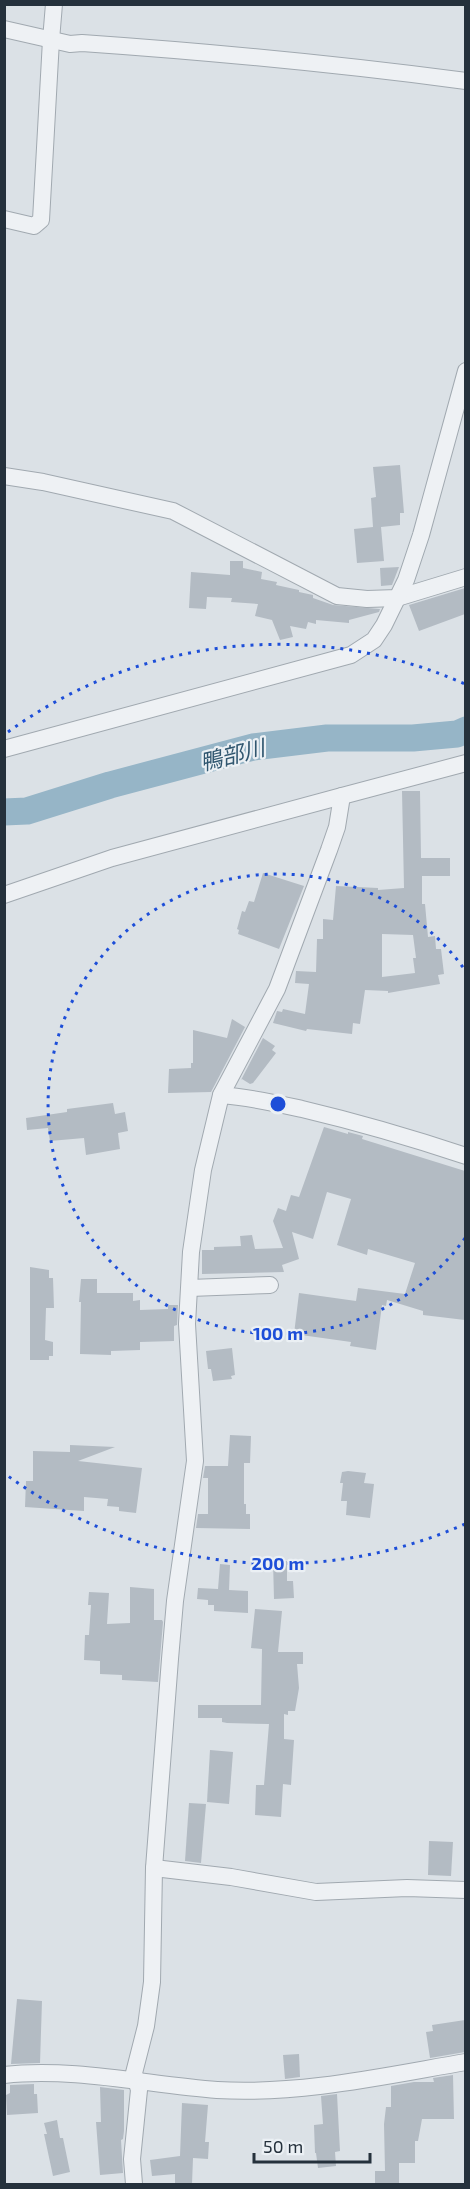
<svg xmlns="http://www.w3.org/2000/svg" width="470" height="2189" viewBox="0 0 470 2189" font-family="'Exo 2','Noto Sans JP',sans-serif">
<rect width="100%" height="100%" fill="#dbe1e6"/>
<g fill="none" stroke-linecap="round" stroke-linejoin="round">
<path stroke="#96b5c7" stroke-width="27" d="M4,812L27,811L110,785L253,747L327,738H413L457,734L466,730"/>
</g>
<g fill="#b3bbc3" fill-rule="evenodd">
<path d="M400,465L404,513H400V525L381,527L384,561L357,563L354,529L373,527L371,498L376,497L373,467Z"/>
<path d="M230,561H243V568L262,572L261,579L277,582L276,585L299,590V592L313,595V598L333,605L380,609L379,612L349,620V623L316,620V624L308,622L306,629L290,626L293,637L280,640L272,620L255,616L258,604L231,602L232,598L207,597L206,609L189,608L191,572L230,575Z"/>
<path d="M399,567L392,585L381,586L380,568Z"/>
<path d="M465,588V614L419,631L409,605Z"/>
<path d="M402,791H420L421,858H450V876H422V904H425L428,937L435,936L436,949H441L444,974L438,975L440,984L388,993V991L365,990L360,1024L353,1023L352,1034L307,1029L306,1031L273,1023L277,1011L282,1012L283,1009L305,1014L309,984L295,983L296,971L316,972L317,939H323V919L333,920L336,886L378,888V890L404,888ZM382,934L413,935L416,958H413L415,973L382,977Z"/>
<path d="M263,873L304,886L279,949L238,934L239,930L237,929L242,911L245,912L249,901L254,902Z"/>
<path d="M232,1019L245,1027L211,1092L168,1093L169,1069L191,1068V1063H193V1030L227,1038Z"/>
<path d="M263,1038L275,1046L272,1050L276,1053L253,1083L250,1084L242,1079L241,1080Z"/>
<path d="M113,1103L115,1114L125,1112L128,1131L118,1133L120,1149L86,1155L84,1138L50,1141L48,1128L27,1130L26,1118L67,1112V1109Z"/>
<path d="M324,1127L348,1134V1132L363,1136L362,1139L465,1171V1320L423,1315V1311L387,1300L386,1306L382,1305L376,1350L350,1346L351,1342L294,1334L299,1293L356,1301L358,1288L405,1294L415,1263L368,1249L367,1255L337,1245L351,1199L327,1192L313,1239L292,1232L299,1259L282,1265L284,1272L202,1274V1250H214V1247L241,1246L240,1236L252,1235L255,1249L283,1248L273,1221L278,1208L286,1211L291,1195L299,1197Z"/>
<path d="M30,1267L49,1270V1278H53L54,1308H46L45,1340L53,1342V1356H49V1360H30Z"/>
<path d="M81,1279H97V1293H133V1301L140,1300V1310L168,1309V1305H178L177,1325L174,1326V1341L140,1342V1350L111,1351V1355L80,1354L81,1302H79Z"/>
<path d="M232,1348L235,1375L231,1376L232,1379L213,1381L211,1369H208L206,1351Z"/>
<path d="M230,1435L251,1436L250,1463H244V1504H246V1514H250V1529L196,1528L198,1514H208V1478H203L205,1466H228Z"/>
<path d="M70,1445L115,1447L78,1461L142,1468L136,1513L119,1511V1507L107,1506L108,1499L84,1497V1511L25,1507L26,1481H33V1451L70,1452Z"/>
<path d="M348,1471L366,1473L364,1483L374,1484L370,1518L346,1515L347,1501H341L343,1483H340L342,1472Z"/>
<path d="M273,1561H287V1581H293L294,1598L274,1599Z"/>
<path d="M220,1564L230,1565L229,1590L248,1591V1613L214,1611V1605H208V1600L197,1599L198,1588L218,1589Z"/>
<path d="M130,1587L154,1589V1620H162L163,1622L158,1682L122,1680V1675L100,1674V1661L84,1660L85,1635H89L91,1605H88L89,1592L109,1593L107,1624L130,1623Z"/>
<path d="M255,1609L282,1611L278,1652H303V1664H297L299,1688L295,1711H288V1715L284,1714V1739L294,1740L291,1785L283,1784L281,1817L255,1815L256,1785H264L269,1724L227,1723L222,1722V1718H198V1705H261L262,1649L251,1648Z"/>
<path d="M210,1750L233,1752L229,1804L207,1802Z"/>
<path d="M189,1803L206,1804L201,1863L185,1861Z"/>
<path d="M429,1841L453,1842L451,1876L428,1875Z"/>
<path d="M17,1999L42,2001L40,2063L11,2064Z"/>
<path d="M465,2020V2052L430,2058L426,2032L433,2031L432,2025Z"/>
<path d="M299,2054L300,2077L285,2079L283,2055Z"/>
<path d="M453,2075L454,2119H422L418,2141H415V2163H399V2184H375V2171H385L384,2124L386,2107H391V2086L414,2082H434L433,2078Z"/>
<path d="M34,2084V2094H37L38,2113L7,2115L6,2095L10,2093V2085Z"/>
<path d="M100,2087L124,2090V2131L123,2139L121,2140L123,2173L100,2175L96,2122H101Z"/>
<path d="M337,2094L340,2151L335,2152L336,2166L318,2168L316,2153H315L314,2125L323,2124L321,2096Z"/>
<path d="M182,2103L208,2105L205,2142H209L208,2159L193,2158L192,2184H175V2174L152,2176L150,2160L180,2156Z"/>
<path d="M57,2120L60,2138H63L70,2172L53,2176L44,2134H47L44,2123Z"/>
</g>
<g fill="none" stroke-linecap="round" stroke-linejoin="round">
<g stroke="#a1a9b0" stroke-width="18">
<g id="minor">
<path d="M4,29L70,44L82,43C211,52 338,64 466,81"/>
<path d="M4,219L34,226L41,220L51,40L54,4"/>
<path d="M4,476L43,482L173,511L337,596L367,599L397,598L466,577"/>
<path d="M4,749L351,655L374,640L384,625L406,580L421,535L466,371"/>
<path d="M4,895L112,858L342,796"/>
<path d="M221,1095C249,1097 275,1103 302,1109C357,1122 412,1138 466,1156"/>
<path d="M190,1288L270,1285"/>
<path d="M154,1868L231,1877L316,1892L407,1888L466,1890"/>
<path d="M4,2075C73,2067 149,2085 217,2090C300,2095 384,2076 466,2062"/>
<path d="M134,2184L132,2159L139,2090L134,2073L146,2026L152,1982L154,1868L170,1659L175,1601L195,1461L187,1324L191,1252L203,1170L221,1095L277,989L329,850L337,827L342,796L466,763"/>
</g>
</g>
<use href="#minor" stroke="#eef1f4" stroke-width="16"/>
</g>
<g fill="none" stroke="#1d4ed8" stroke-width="3" stroke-dasharray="3 6">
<path d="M465 1238A230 230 0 1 1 465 970"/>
<path d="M465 1524A460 460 0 0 1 8 1476M8 732A460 460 0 0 1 465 684"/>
</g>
<g text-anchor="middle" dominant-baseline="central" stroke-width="4.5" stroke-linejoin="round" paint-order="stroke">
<g font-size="22" font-style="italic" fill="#30566f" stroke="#ebf0f4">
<text transform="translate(232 754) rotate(-14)">鴨部川</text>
</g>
</g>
<circle cx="278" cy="1104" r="9" fill="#1d4ed8" stroke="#ebf0f4" stroke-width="3"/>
<g font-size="18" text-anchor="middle" font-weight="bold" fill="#1d4ed8" stroke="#ebf0f4" stroke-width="4.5" stroke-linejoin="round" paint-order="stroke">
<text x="278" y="1340">100 m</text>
<text x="278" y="1570">200 m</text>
</g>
<rect width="470" height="2189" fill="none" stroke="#25313c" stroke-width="12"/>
<path d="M254 2153v9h116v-9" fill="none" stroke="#25313c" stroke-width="3"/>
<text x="263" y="2153" font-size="18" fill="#25313c" stroke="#ebf0f4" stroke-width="4.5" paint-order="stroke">50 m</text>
</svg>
